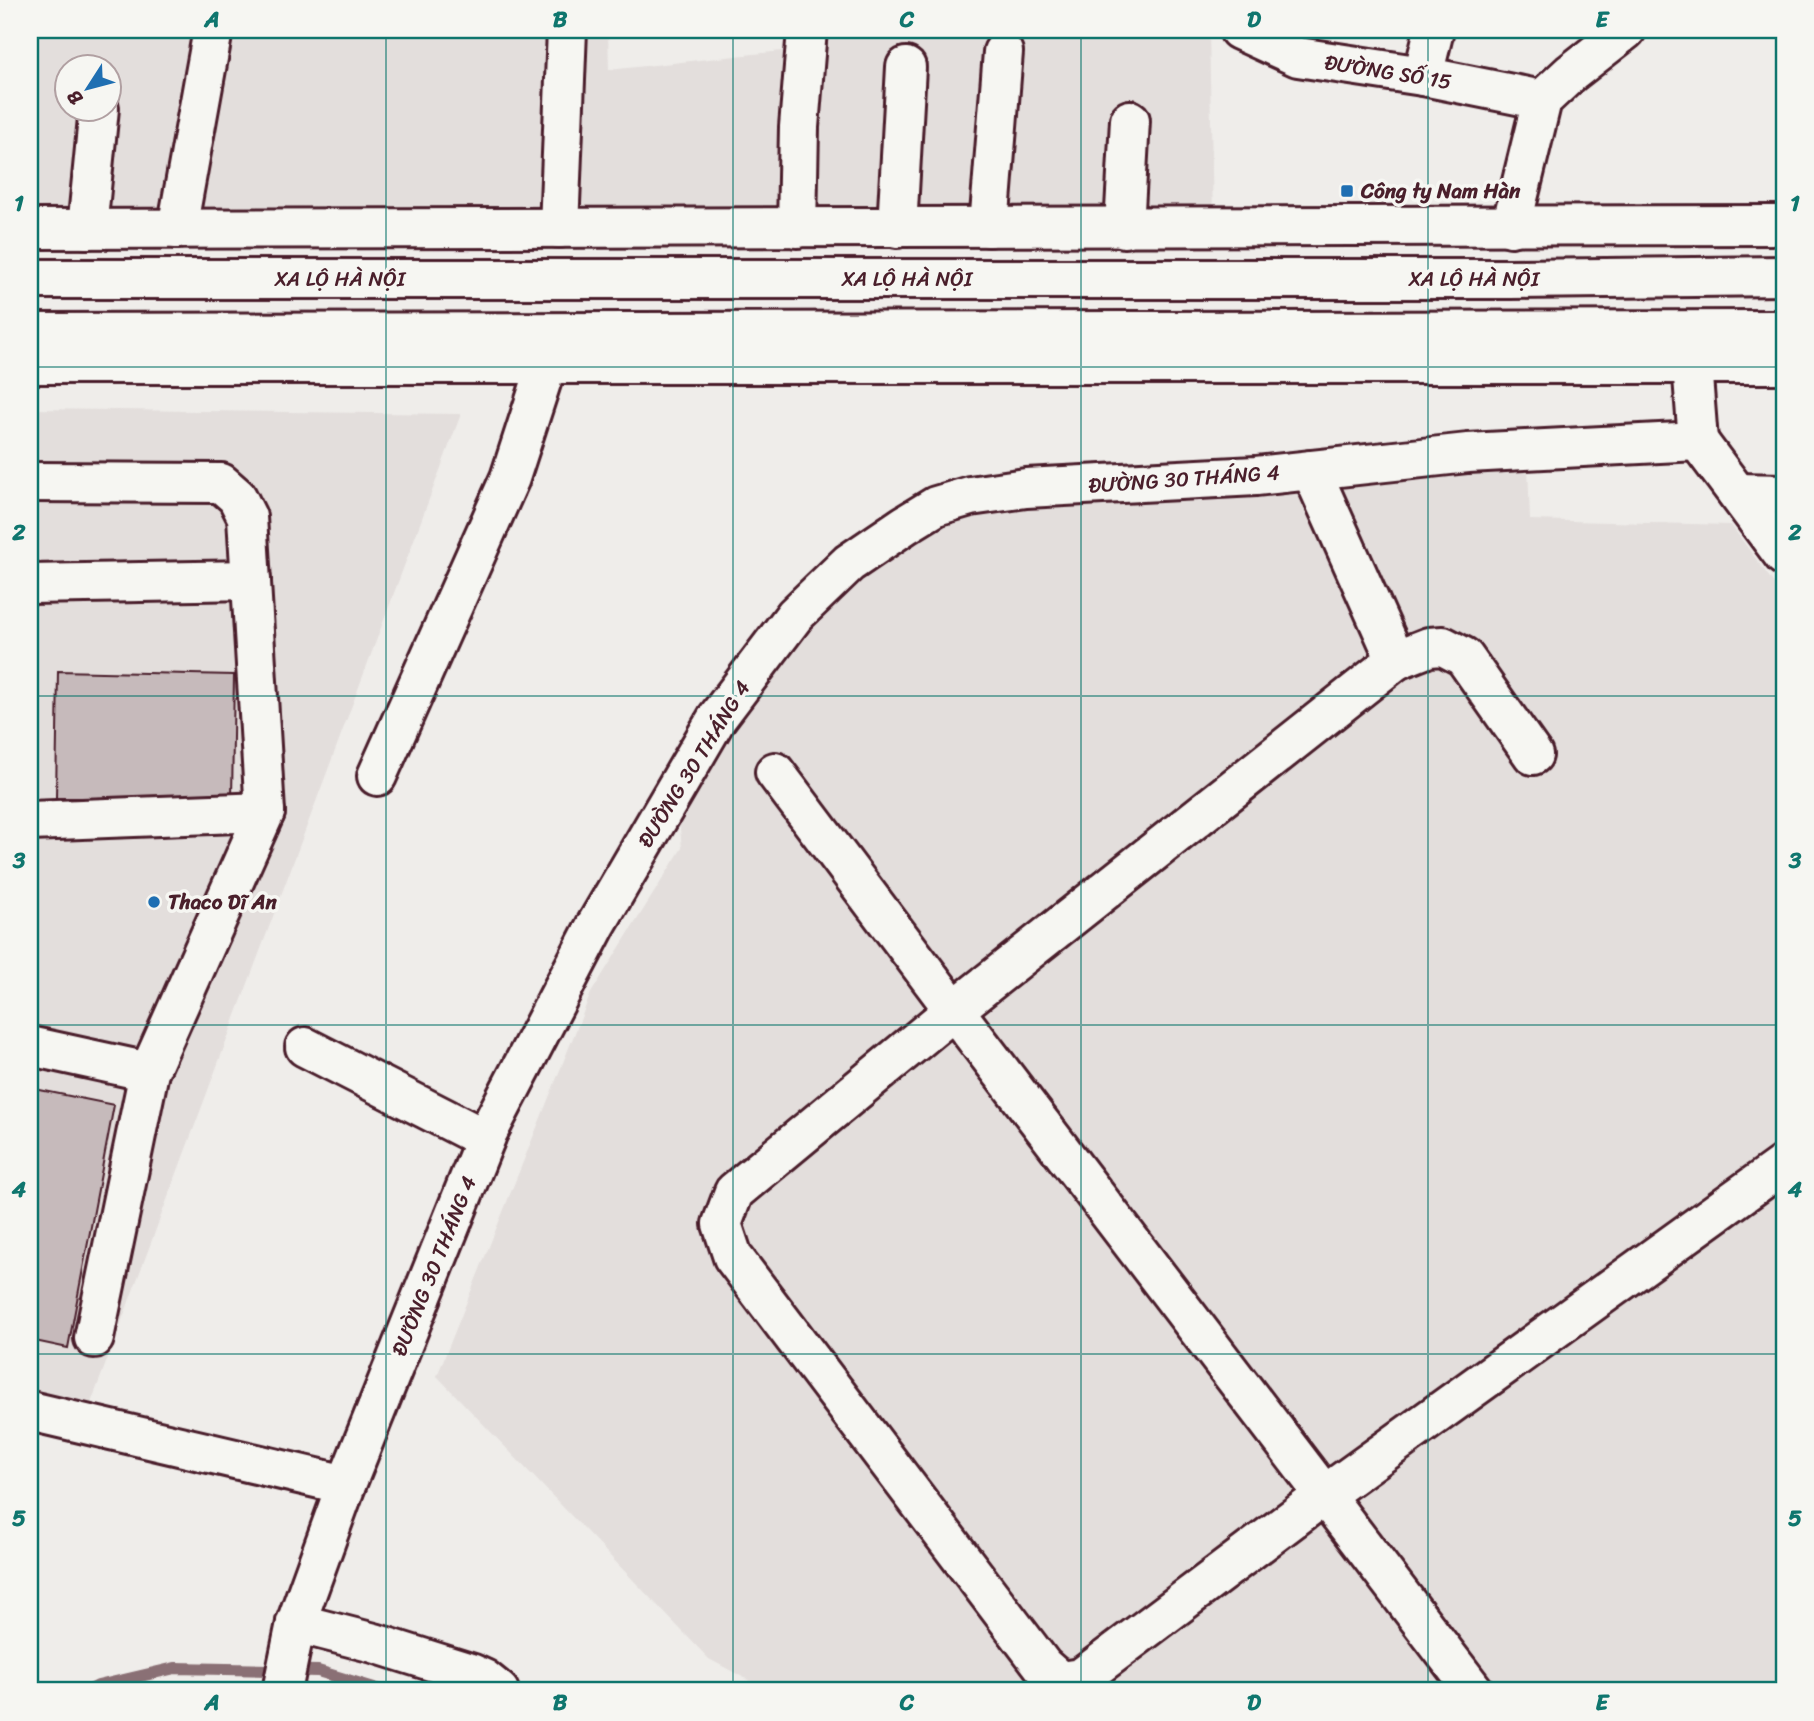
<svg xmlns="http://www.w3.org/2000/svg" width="1814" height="1721" viewBox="0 0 1814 1721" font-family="Sriracha,sans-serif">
<rect width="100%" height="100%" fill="#efedea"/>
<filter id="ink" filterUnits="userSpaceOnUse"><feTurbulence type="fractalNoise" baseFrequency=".0143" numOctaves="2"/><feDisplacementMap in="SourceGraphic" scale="14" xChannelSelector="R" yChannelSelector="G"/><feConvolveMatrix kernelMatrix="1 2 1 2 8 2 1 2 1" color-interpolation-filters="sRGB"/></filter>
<g filter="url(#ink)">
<g fill="#e3dedc" fill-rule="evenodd">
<path d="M30,30H608L609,70L791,50L795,30H1209L1213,216L279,206L30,209ZM66,66H108V108H66Z"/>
<path d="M30,409L461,414L91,1403L30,1389Z"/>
<path d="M1528,466L1530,520L1731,525L1784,597V1691H769L709,1659L437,1376L591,993L682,848L678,809L783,652L857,574L927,528L1006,502Z"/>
</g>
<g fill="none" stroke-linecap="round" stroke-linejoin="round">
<path stroke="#8a6f74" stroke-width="12" d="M88,1691L98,1686L175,1668L318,1671L384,1691"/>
</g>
<g fill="#c6babb" stroke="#4a1f2b" stroke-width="2">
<path d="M58,671L234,675L232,798H56Z"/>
<path d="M30,1088L114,1105L68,1348L30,1340Z"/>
</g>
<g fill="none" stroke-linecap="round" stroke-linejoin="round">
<g stroke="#4a1f2b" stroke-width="44">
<g id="minor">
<path d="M1239,30L1298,57L1423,76L1542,100"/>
<path d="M1423,76L1434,30"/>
<path d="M989,227L1003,52"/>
<path d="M559,228L567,30"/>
<path d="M797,228L799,127L807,30"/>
<path d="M897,228L906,67"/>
<path d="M1124,228L1130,120"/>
<path d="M87,229L99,108"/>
<path d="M177,229L213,30"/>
<path d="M1692,364L1698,441"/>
<path d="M1698,441L1784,556"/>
<path d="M1311,470L1396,660L954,1010L734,1192L722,1224L733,1257L1043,1666L1060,1681L1081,1678L1323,1496L1784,1164"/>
<path d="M30,482L221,483L237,497L247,517L265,812L149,1072L94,1338"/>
<path d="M1737,493L1784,494"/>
<path d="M30,584L251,580"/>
<path d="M1396,660L1429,647L1443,646L1464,657L1533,755"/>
<path d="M775,772L954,1010L1474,1691"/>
<path d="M377,776L510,478L547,364"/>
<path d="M30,821L265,812"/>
<path d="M30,1046L149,1072"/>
<path d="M305,1047L485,1139"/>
<path d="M30,1411L346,1485"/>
<path d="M296,1623L374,1643L473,1674L484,1679L499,1691"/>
<path d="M282,1691L296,1623L346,1485L488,1132L596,925L717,718L795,615L849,563L905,525L936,506L970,496L1026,488L1256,476L1468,453L1698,441"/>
</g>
</g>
<g stroke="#4a1f2b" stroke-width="44">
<path id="major" d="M1511,227L1542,100L1571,73L1626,30"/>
</g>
<g stroke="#4a1f2b" stroke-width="44">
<g id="highway">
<path d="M30,229L1784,225"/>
<path d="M30,279H1509L1784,276"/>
<path d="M30,333L1784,330"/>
<path d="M30,364H1784"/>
</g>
</g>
<use href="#minor" stroke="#f6f6f2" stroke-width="38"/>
<use href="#major" stroke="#f6f6f2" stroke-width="38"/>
<use href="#highway" stroke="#f6f6f2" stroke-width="38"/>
</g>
</g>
<path fill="none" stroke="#0f766e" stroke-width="2" stroke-opacity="0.55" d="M386,30V1691M733,30V1691M1081,30V1691M1428,30V1691M30,367H1784M30,696H1784M30,1025H1784M30,1354H1784"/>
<g fill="#1f6fb2" stroke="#f6f6f2" stroke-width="2.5">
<rect x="1340" y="184" width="14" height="14" rx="3.5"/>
<circle cx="154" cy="902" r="7"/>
</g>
<g text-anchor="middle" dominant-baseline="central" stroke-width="7" stroke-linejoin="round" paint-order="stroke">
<g font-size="21" fill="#4a1f2b" stroke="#f6f6f2">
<text transform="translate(1388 72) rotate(9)">ĐƯỜNG SỐ 15</text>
<text x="340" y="279">XA LỘ HÀ NỘI</text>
<text x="907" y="279">XA LỘ HÀ NỘI</text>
<text x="1474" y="279">XA LỘ HÀ NỘI</text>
<text transform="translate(1184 479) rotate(-4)">ĐƯỜNG 30 THÁNG 4</text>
<text transform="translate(694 764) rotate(-58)">ĐƯỜNG 30 THÁNG 4</text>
<text transform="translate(434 1266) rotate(-68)">ĐƯỜNG 30 THÁNG 4</text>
</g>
<g font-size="21" font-weight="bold" fill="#4a1f2b" stroke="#f6f6f2" text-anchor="start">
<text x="1361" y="191">Công ty Nam Hàn</text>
<text x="168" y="902">Thaco Dĩ An</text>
</g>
</g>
<rect width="1814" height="1721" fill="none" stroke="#f6f6f2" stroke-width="77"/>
<g transform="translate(88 88) rotate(234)"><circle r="33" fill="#f6f6f2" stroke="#b1a0a2" stroke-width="2"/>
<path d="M0-5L12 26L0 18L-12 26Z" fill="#1f6fb2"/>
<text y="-10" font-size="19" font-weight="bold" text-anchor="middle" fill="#4a1f2b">B</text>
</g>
<rect x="38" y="38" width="1738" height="1644" fill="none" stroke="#0f766e" stroke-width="2.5"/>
<g font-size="23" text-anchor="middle" font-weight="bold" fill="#0f766e">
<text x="212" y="27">A</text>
<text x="560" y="27">B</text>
<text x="907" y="27">C</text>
<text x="1254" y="27">D</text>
<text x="1602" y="27">E</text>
<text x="19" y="211">1</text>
<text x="1795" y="211">1</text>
<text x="19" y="540">2</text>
<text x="1795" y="540">2</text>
<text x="19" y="868">3</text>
<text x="1795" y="868">3</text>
<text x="19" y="1197">4</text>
<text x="1795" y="1197">4</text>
<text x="19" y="1526">5</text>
<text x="1795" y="1526">5</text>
<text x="212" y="1710">A</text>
<text x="560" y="1710">B</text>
<text x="907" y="1710">C</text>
<text x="1254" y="1710">D</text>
<text x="1602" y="1710">E</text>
</g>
</svg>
